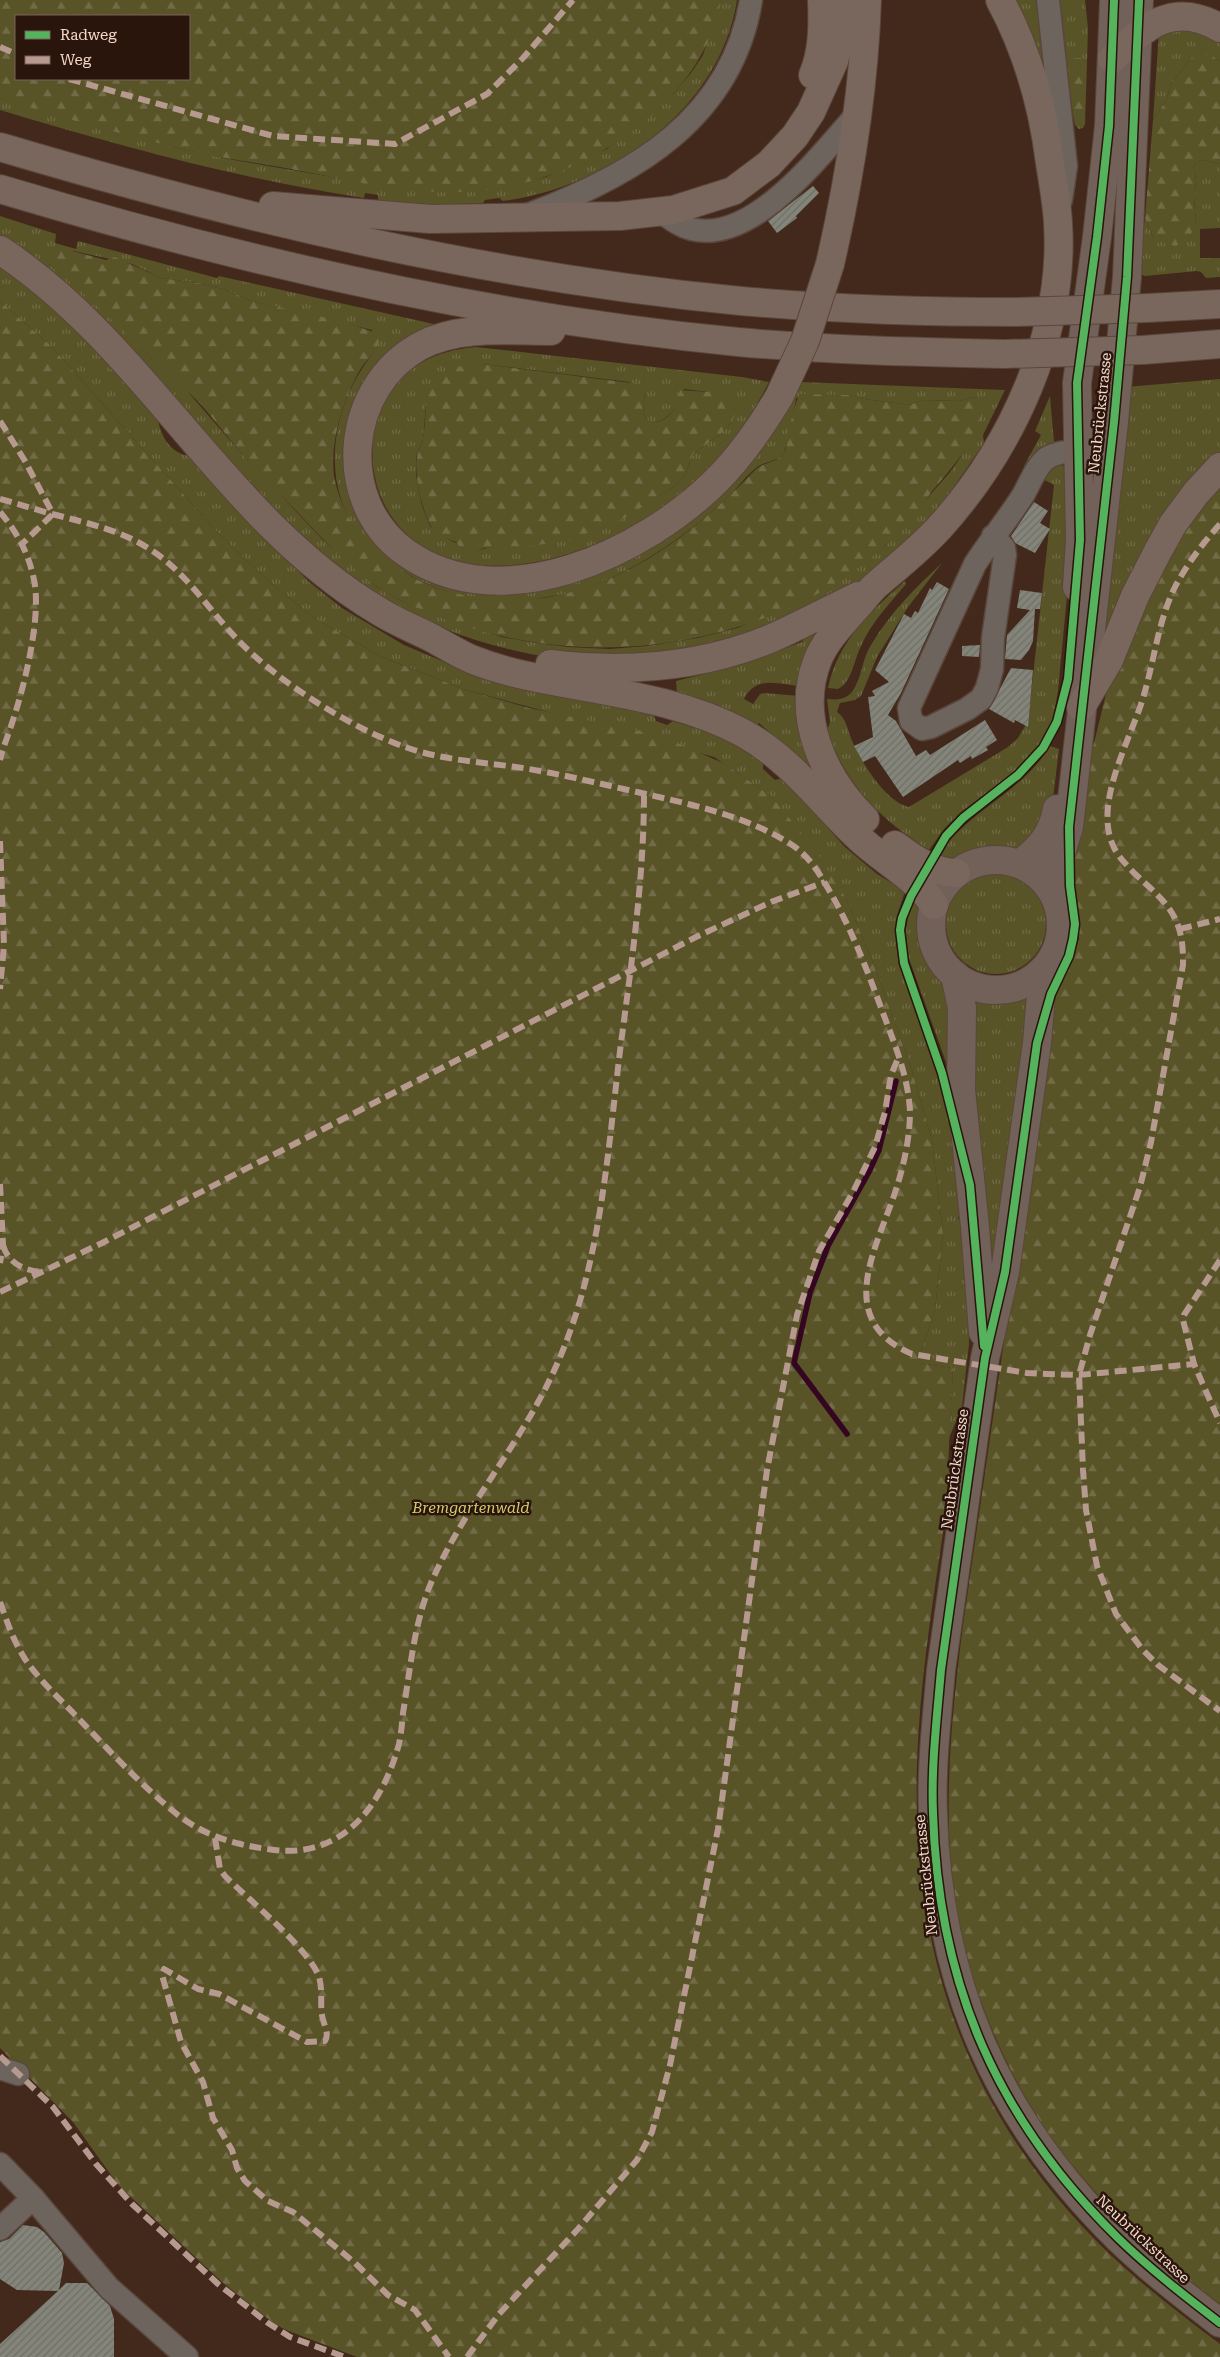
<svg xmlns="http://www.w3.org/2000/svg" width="1220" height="2357" viewBox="0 0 1220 2357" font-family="'Roboto Serif',serif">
<defs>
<pattern id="grass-tufts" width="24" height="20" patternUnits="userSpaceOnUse" patternTransform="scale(1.25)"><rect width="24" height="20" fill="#595328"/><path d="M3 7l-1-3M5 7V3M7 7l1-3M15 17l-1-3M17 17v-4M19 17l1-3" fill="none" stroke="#716b46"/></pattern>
<pattern id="forest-firs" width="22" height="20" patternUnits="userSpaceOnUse" patternTransform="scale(1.25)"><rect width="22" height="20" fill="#595328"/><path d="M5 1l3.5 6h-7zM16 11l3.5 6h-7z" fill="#716b46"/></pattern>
<pattern id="building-hatch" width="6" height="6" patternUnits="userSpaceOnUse" patternTransform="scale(1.25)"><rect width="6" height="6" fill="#84857a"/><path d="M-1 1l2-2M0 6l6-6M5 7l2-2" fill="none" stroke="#706d65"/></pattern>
</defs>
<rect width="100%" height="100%" fill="#42291c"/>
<g fill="url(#grass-tufts)" fill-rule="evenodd">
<path d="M721,0H737C720,111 608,187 503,201L499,198L485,200L483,203L423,205L378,200V195L365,193L364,198C240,179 119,146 0,110V98L174,147L234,160L338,178L411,188L439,191L484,190L546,177L607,149L674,93L691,73L703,55Z"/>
<path d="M1011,0H1041L1053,100Z"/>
<path d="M1054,0H1085L1088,28L1087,63L1081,58L1065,69Z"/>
<path d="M1171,26L1220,37V62L1213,56L1191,58L1171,84L1166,101L1153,120L1159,32Z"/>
<path d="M1203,160L1220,164V228L1200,229V258H1220V277L1206,278L1201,272L1197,271L1145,276L1138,273L1145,218L1153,237L1196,226L1194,197L1196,182L1194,164Z"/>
<path d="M0,216L56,234L55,243L76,249L78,241L217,278L219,276L438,325L411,342L351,479L447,581L633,551L801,382L1005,390L983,435L984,443L943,503L911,539L857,584L799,617L682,655L554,658C488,648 434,629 378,595C366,588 353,581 342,573C256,505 193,413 118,334C83,297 43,264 0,235ZM74,251L132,264L161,278L199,283L226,290L249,300L372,330L374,352C332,404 318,481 361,537C365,543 372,547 377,552C415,585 462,601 512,602C523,602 535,599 546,597C557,595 569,594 580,591C588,589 596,584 604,581C650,561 692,531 728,497C738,487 747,475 757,467C766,461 777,462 784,453C786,449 796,405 796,398L849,395L864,399L910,405L923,400L960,401L975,397L984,411L961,456L951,471L886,545L836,582L804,601L737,628L698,638L647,646L610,649L568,647L531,642L502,637L454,622L400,600L377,587L322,539L242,454L181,384L150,357L98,304L49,264Z"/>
<path d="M0,264L59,311L157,415C160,434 169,455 192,456L308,581L342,608L404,645L473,674L652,710L656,721L667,725L673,721L694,728L696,724L727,737L763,760V769L775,780L783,778L845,847L877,874L905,891L897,916L896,942L899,964L937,1067L951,1120L963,1199L958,1219H966L969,1344L962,1407L949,1438L953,1368L919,1363L922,1350L935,1310L943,1234L932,1140L910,1064L874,965L847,900L771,796L714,757L463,689L380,656L314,618L273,585L219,534L51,346L0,301Z"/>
<path d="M476,347L742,377L769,382C748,423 720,462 684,492C618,546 486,601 410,537C357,492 360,402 419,364C437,353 456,349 476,347ZM483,364L629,382L645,391L643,414L650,422C670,424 676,404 684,389L708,392L732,422L722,433L693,454L685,475L675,486L659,496L541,543C520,547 494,543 475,552L439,535L430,526L422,506L416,475V457L423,439L426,406Z"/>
<path d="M1220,379V457L1101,658L1126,387Z"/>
<path d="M1050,396L1054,442L1045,448L1029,469L1024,466L1041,435L1035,431Z"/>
<path d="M1060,464L1067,468L1072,543L1058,691L1052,726L1046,737L1021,767L961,812L944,829L929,850C879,818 848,788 827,731L830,722L827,699C836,700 845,700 852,692C862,678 862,659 871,645C890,613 915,588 942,563L908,607L877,657L861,696L855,700L840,703L837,712C847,718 848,733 853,743C862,763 886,802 909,807L1008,747L1018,738L1028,721L1054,485L1041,478L1048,468Z"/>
<path d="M905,581L906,584C890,603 871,623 861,646C854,660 852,682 838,689L828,688C838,641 870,612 905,581Z"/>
<path d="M831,617L800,686C778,684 756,675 744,699L753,704L760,694L765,693L799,696L796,721L807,738L820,782L800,759L759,723L758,725L677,693L676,681L739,665L802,642L810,630Z"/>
<path d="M1050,746L1059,749L1051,815L1019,851L981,853L960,861L938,856C967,811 1023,792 1050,746Z"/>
<circle cx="996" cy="924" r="50"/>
<path d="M915,901L920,911L926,953L947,985L953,1064L947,1065L907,953L906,928L909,912Z"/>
<path d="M1024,993L1034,998L995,1269L987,1268L969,1001L977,995C993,1000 1007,997 1024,993Z"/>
</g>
<g fill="url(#forest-firs)" fill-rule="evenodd">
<path d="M0,0H721C712,48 686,85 650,117C604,157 548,182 487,190C425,198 353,181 291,169C252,162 213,157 174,147C116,133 57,116 0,98ZM16,16H189V79H16Z"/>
<path d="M1200,53L1213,56L1220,62V164L1203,160L1194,164L1196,182L1194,197L1196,226L1188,238L1176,246L1163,243L1153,237L1145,218L1153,120L1166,101L1171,84L1191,58Z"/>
<path d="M1075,58H1081L1087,63L1085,124L1083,128L1079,129L1075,125L1065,69L1069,61Z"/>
<path d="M61,248L106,260L115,257L161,278L199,283L226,290L249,300L344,322L380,334C380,350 368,357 360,370C343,400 328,446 335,481C345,523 368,548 403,571C428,588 456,595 486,599C592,611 685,544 755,470C763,462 777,463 784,453C787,448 787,439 788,434C789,428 797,396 800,394L849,395L864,399L910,405L923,400L960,401L975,397L984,404V411C975,441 953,467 933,490C926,499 920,509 912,518C881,554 837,586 794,606C681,656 555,662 439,617C418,608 395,599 376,586C349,566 325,542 303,518C282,496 261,476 242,454C229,439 217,423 204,408C187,389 167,374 149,356C116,323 84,293 49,264L48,256L51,250Z"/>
<path d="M0,301L51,346L219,534L273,585L314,618L380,656L463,689L529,708L658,735L723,763L771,796L816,851L847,900L874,965L910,1064L932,1140L943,1234L935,1310L922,1350L920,1363L953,1368L948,1466L951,1477C938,1572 920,1668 917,1764C912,1938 956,2084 1072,2215C1115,2264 1168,2305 1220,2344V2357H357L286,2330L272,2322L222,2282L119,2186L73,2122L0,2048Z"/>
<path d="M483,364L639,384L645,391L643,414L650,422C670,424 676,406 680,390L708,392L711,389L724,390L735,400L737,408L732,422L722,433L693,454L685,475L675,486L623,519L567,541L522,547L484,548L475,552L461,549L456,542C451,540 443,538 438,535C424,525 413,473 417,456C418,450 422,444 423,438C427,419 423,399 435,382C446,366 466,365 483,364Z"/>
<path d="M1220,481V2304C1164,2262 1112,2215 1068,2160C1011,2089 963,1979 953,1888C943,1800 952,1712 963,1625L1054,996L1074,954L1079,938L1078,907L1072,886L1073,859L1084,767L1094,743L1107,690L1147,602L1177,543Z"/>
</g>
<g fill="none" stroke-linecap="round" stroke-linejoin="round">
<path stroke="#350622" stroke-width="5.5" d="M847,1434L794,1363L810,1293L828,1246L869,1172L879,1150L896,1081"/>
</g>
<g fill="url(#building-hatch)">
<path d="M813,186L819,193L796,216L797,218L777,233L768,221Z"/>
<path d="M1034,502L1048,511L1040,523L1050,529L1035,553L1015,543L1011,536Z"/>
<path d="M937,582L949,589L901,693L888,715L896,721L916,756L926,750L930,755L985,720L997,740L986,747L988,750L972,759L971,756L960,763L958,760L903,797L875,756L863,762L854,746L873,737L868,697L875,696L872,691L889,682L875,670L904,614L911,618L915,611L918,613L930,588L932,590Z"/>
<path d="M1020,590L1042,593L1040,609H1035L1033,641L1029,650L1021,660L1005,659L1007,635L1030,610L1017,608Z"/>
<path d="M980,645L979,657L962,656V646Z"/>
<path d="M1011,668L1033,670L1028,727L1015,720L1014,723L989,709Z"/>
<path d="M23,2225L37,2227L44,2232L62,2253L64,2263L59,2290L66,2283H87L110,2306L114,2319V2357H0V2344L58,2291L17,2290L0,2279V2242L9,2239Z"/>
</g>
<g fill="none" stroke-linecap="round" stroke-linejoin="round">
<g stroke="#5b463b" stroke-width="25">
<g id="minor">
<path d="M1048,0L1066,166L1061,200"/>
<path d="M661,212C671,219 680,226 691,229C753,245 821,154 857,114"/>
<path d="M530,214C633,175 732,119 751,0"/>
<path d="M993,536L1004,548L1005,555L993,638L992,669L987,688L981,699L967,709L931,727L922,729L911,721L909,708L975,564C990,541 1007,520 1022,497C1030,484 1035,467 1047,458C1057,452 1066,452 1077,451"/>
<path d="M0,2068L18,2074"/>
<path d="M0,2164L33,2198L0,2229"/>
<path d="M33,2198L109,2288L187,2357"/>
</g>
</g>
<g stroke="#5b463b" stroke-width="30">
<g id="major">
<path d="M1077,587L1080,540L1077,383L1097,237L1109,126L1114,0"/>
<circle cx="996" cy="925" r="65"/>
<path d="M1020,864C1040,848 1052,836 1057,809"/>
<path d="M1054,893L1058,863L1069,827L1114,422L1127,277L1139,0"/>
<path d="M1043,971L1037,1043L1005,1272L985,1358L941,1670C937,1717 931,1766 933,1813C938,1984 997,2119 1118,2238C1150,2269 1185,2296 1220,2323"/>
<path d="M955,975L962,1008L961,1090L975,1227L983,1332"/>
</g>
</g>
<g stroke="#5b463b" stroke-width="30">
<g id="highway">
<path d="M1112,59C1145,25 1174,1 1220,28"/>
<path d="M813,75C823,52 823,25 822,0"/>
<path d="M0,147C242,219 489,277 741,301C832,309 924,312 1016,312"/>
<path d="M0,189C240,261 488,318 738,342C826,350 915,352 1004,354"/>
<path d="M273,206L430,219L620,216L673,210L733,191L769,164L795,136L811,112L834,61L850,0"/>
<path d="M0,250C147,347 225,519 377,610C394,621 412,628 430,637C443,644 457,653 471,659C491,667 513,673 533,677C604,692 678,698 743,733C790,759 818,799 856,835C881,860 914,875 934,905"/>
<path d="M830,264C850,177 864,89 867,0"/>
<path d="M1148,308L1220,304"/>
<path d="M551,331C509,331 459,325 420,346C345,387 334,501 405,552C501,621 644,553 717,480C742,455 761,427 779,397"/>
<path d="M1143,350L1220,344"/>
<path d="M550,664C625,673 702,667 772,638C801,625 829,610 858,596"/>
<path d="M1081,707L1109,660L1135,596L1158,551L1173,524L1196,493L1220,467"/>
<path d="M865,819C823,778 795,716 818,659C826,640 840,626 853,611C861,603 867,594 875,586C897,567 920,549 940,527C1012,447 1065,333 1058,223C1057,203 1053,183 1050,163C1043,107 1027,50 1000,0"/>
<path d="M895,845C914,859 932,872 956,873"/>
</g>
</g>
<use href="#minor" stroke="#6e645e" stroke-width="22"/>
<use href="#major" stroke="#726159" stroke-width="28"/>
<use href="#highway" stroke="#79675e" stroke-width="28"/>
<g stroke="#5b463b" stroke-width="30" stroke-linecap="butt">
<g id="highway-bridge">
<path d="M1016,312L1148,308"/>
<path d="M1004,354L1143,350"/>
<path d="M779,397L805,341L830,264"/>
</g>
</g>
<use href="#highway-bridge" stroke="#79675e" stroke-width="28"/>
<g stroke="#b69a8f" stroke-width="6" stroke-dasharray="12 6" stroke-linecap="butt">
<path d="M0,47L16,54"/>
<path d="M69,79L273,136L395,144L487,94L523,58L573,0"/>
<path d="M0,421L25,461L53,514L22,544"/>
<path d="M0,499C19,504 37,510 56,515C94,525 125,531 157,554C189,577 210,611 237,639C278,682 352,729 408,748C443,760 480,762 516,767C557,773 597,783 637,792C689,804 744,815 789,843C804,852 814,865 823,880C849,922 866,967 883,1013C895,1045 908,1076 910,1111C910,1135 905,1160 898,1183C881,1242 829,1318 912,1354L1027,1373L1047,1374L1079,1375L1194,1364"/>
<path d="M0,512C17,532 29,554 34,580C42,616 24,688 12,723C8,736 3,747 0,760"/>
<path d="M1220,524C1203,543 1188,563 1176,585C1159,618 1155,656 1145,691C1134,734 1094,798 1112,843C1117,856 1125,863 1134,873C1168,904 1184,916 1183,965L1151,1142L1140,1187L1090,1335L1079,1375L1083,1470L1086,1510L1097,1566L1116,1614L1142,1649L1158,1665L1220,1711"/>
<path d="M0,841L4,945L0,989"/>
<path d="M1180,929L1220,919"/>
<path d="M0,1184L3,1244L0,1263"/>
<path d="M3,1245C8,1263 23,1270 41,1272"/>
<path d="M1220,1260L1184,1315L1183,1320L1194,1364L1220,1423"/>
<path d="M0,1292L104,1242L698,936L771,902L825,882"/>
<path d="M0,1602C7,1622 14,1642 25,1659C40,1681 60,1699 78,1718C108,1749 139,1783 173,1811C203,1836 235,1845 274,1850C343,1858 382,1806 399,1744C401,1735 402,1724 403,1713C410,1671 414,1623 431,1583C463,1509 519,1446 553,1373C600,1273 607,1159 620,1051C631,966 644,880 644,794"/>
<path d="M215,1838L220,1869L225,1876C246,1897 311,1951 319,1977C323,1990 320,2003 322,2015C323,2024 330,2033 325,2041L307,2042L219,1994L198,1989L164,1969L162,1975L181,2042L203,2082L213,2118L232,2150L237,2168L245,2181L268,2201L293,2212L354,2262L388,2295L415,2310L449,2357"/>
<path d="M0,2056L53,2107L96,2164L132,2204L218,2284L268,2323L290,2337L345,2357"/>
<path d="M467,2357L499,2314L578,2229L637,2160L652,2132L670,2065L718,1829L767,1470L797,1315L819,1251L853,1192L875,1147L885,1112L891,1075L899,1056"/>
</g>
<g stroke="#29150b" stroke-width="11">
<g id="cycleway">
<path d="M1139,0L1127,277L1114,422L1069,827L1070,886L1075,924L1073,939L1069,956L1051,994L1037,1043L1005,1272L985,1358L941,1670C937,1717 931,1766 933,1813C938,1984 997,2119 1118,2238C1150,2269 1185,2296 1220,2323"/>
<path d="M984,1346L970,1185L942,1073L904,963L900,930L902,918L911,896L946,836L963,818L1018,775L1043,748L1057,722L1068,679L1080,540L1077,383L1097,237L1109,126L1114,0"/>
</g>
</g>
<use href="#cycleway" stroke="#56b35d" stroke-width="8"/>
</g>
<g text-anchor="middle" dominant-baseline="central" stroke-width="5" stroke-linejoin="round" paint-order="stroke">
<g font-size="15" fill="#f5d8cb" stroke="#29150b">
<text transform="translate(1100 413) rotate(-84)">Neubrückstrasse</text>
<text transform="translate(955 1469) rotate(-82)">Neubrückstrasse</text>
<text transform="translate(926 1875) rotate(-96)">Neubrückstrasse</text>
<text transform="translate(1143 2239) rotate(43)">Neubrückstrasse</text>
</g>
<g font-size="15" font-style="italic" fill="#d2cc6d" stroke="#29150b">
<text x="471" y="1508">Bremgartenwald</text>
</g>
</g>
<rect x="15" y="15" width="175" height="65" fill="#29150b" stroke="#7b6358"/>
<rect x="25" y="31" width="25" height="8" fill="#56b35d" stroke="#7b6358"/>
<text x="60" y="40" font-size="15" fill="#f5d8cb">Radweg</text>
<rect x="25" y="56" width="25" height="8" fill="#b69a8f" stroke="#7b6358"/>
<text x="60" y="65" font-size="15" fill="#f5d8cb">Weg</text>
</svg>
